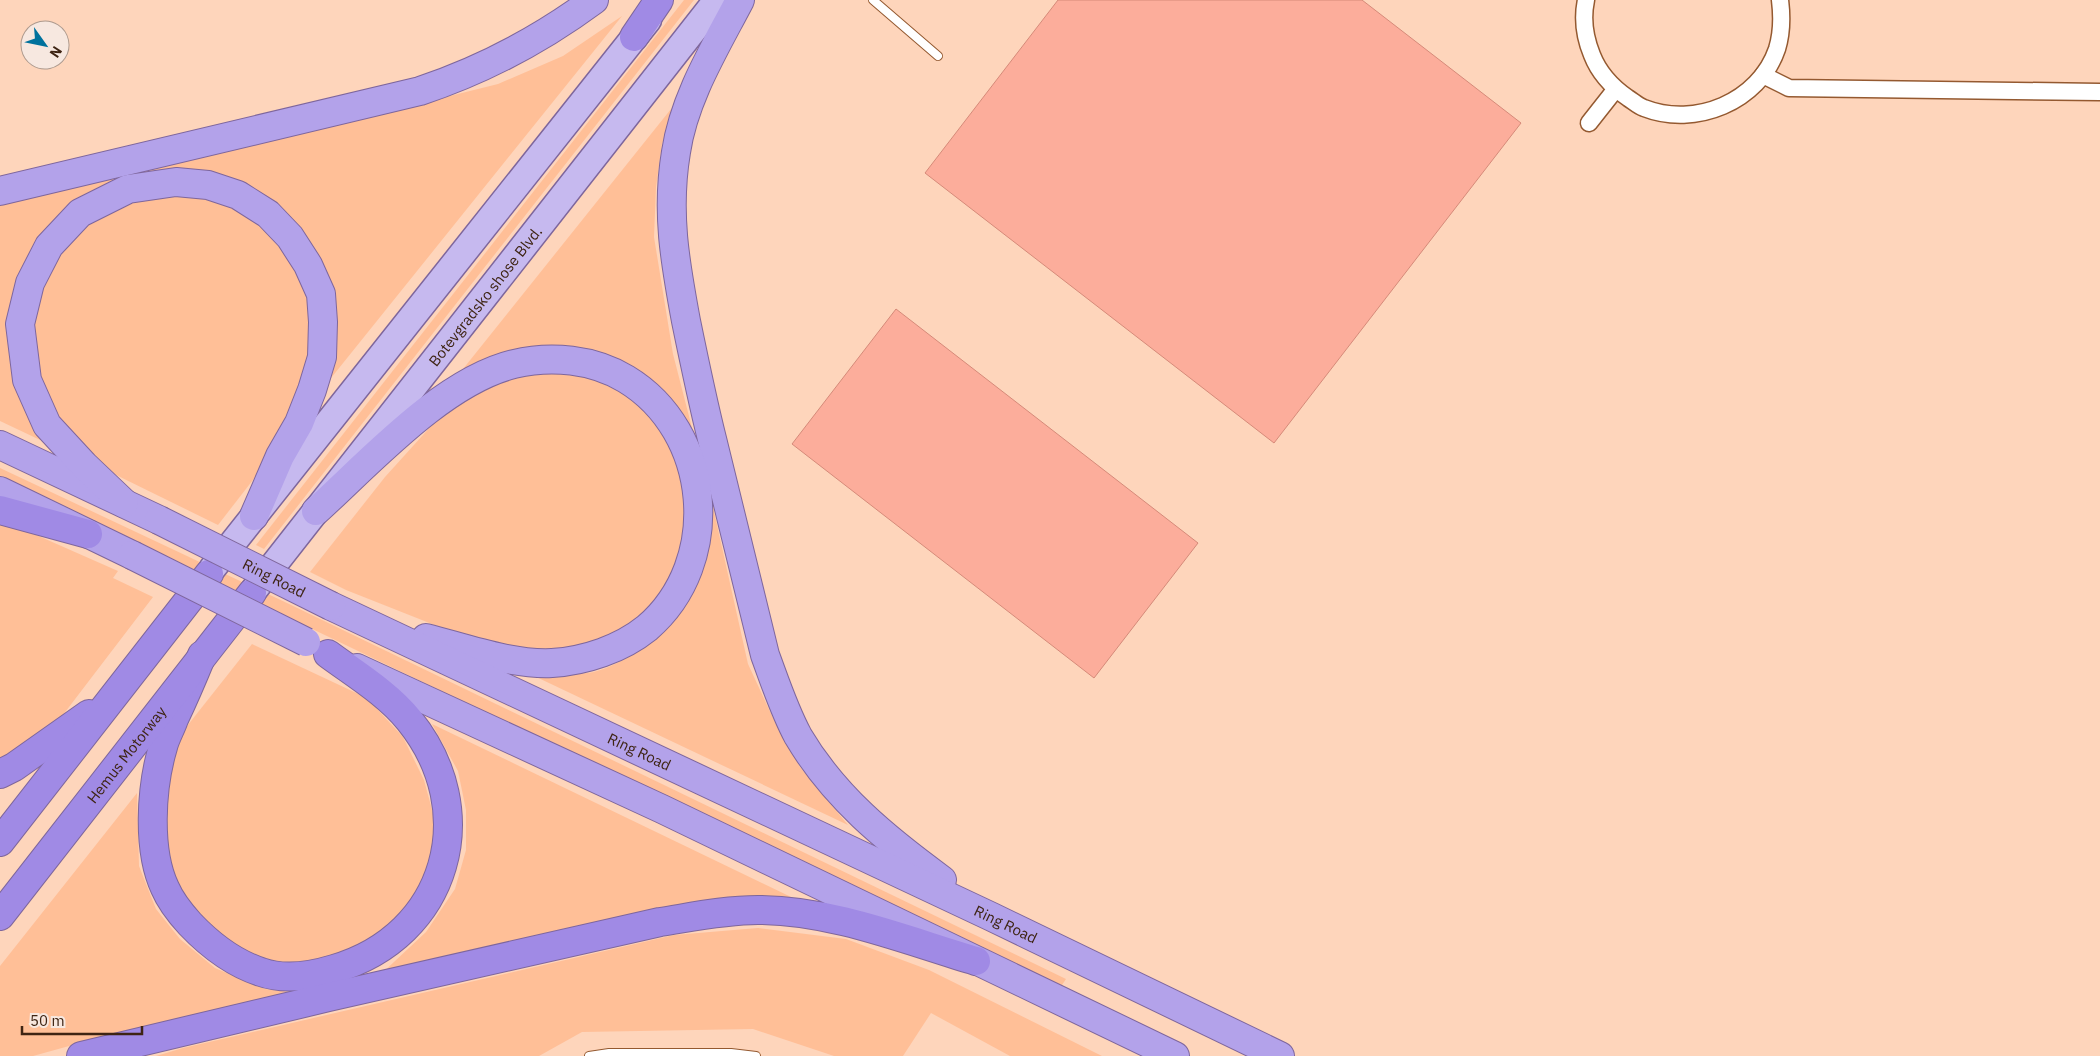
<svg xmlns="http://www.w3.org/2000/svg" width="2100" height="1056" viewBox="0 0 2100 1056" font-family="'IBM Plex Sans',sans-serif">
<rect width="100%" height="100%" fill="#fed5bb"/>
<g fill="#ffbf97">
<path d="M684,0H694L264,549L256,545Z"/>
<path d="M622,16L319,393L329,293L241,184L124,180L68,205L33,248L15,293L55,447L0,421V203L225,152L498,84L563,56Z"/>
<path d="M679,99L662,144L656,187L654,237L673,354L692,428L664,395L508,352L463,369Z"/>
<path d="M207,194L259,219L300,272L312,308L311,359L273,454L218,525L110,472L59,420L37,382L31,334L35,296L53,258L86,222L139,197Z"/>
<path d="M549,370L592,378L635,400L666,435L683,477L688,523L679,565L656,606L620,634L576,650L531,652L480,643L346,590L310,572L385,477L432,425L465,395L512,376Z"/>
<path d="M0,468L287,603L1066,979L1060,988L0,479Z"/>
<path d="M713,507L748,664L773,718L800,767L848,825L530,674C549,674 569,675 588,673C603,671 620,662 633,654C693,617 703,572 713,507Z"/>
<path d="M0,519L118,571L113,578L153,597L56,724L0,764Z"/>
<path d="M252,644L367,698L403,737L424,780L434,817V845L427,875L404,911L365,948L315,966L268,964L231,951L180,894L163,838L165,785L176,740Z"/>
<path d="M432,724L814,908L379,976L426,932L455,889L466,850V810L458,771Z"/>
<path d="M137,793L139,866L156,909L180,939L215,968L265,989L307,994L98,1038L33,1056H0V966Z"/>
<path d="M758,928L846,939L929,970L1102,1056H1010L931,1013L903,1056H834L753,1029L582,1032L539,1056H156L183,1048L674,935Z"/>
</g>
<g fill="#fcad9b" stroke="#d58a79">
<path d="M1058,0H1362L1521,123L1274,443L925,173Z"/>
<path d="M896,309L1198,543L1094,678L792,444Z"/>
</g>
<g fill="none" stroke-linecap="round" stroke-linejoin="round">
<g stroke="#945930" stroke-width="10">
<g id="service">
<path d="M873,0L938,56"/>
<path d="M589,1056L609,1053H731L756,1056"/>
</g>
</g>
<g stroke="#945930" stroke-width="19">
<g id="minor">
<path d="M1586,0C1582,19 1585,38 1592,55C1599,73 1612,87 1628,98C1633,101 1638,106 1644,108C1695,128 1759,102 1777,49C1782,33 1782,16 1780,0"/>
<path d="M1763,75L1789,88L2100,92"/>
<path d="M1589,123L1615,90"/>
</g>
</g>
<g stroke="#7e669c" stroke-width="29">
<g id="primary">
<path d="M212,569L648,20"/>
<path id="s1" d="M254,590L717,0"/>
</g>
</g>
<g stroke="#7e669c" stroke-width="30">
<g id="trunk">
<path d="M740,0C715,48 684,98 676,152C666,212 675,262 686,321C694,360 702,399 712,439C729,511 747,583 765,655C775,682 784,710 798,736C834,797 886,839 942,880"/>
<path d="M0,191L420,91C483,70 540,40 594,0"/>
<path d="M0,445L159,520"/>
<path d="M0,491L132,555"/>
<path d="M124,503L84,465L47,425L27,380L20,324L30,283L49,246L80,213L128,189L176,182L208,185L238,195L268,214L290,237L308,265L321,294L323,322L322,357L312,390L299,423L280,456L254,516"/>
<path d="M316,511C370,462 443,381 514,364C551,355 593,359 626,379C712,431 724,562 647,628C621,649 585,661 552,663C512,665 465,648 426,638"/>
<path id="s2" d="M331,606L992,917L1280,1056"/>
<path d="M357,668L662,809L1175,1056"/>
</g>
</g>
<g stroke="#7e669c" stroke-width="30">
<g id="motorway">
<path d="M634,37L659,0"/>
<path d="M0,510L88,534"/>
<path d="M202,655C193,677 184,698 174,719C171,728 165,738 163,747C151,787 147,850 165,888C171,902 180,913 190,924C210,945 233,963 261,972C283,980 311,976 334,969C448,936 483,811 409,720C387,693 355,674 328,654"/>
<path d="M0,774L14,767L89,714"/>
<path d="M0,842L209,574"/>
<path id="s3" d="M0,916L252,593"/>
<path d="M81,1056L329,997L660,922C692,917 725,910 758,910C832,910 905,940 976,961"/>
</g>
</g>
<use href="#service" stroke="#fff" stroke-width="8"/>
<use href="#minor" stroke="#fff" stroke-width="16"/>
<use href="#primary" stroke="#c6b9ef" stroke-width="26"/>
<use href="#trunk" stroke="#b3a2ea" stroke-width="28"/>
<use href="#motorway" stroke="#a08ae5" stroke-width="28"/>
<g stroke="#7e669c" stroke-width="30" stroke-linecap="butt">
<g id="trunk-bridge">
<path id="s4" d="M159,520L331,606"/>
<path d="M132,555L306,642"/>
</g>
</g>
<use href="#trunk-bridge" stroke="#b3a2ea" stroke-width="28"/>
</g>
<g text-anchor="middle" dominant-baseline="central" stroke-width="4" stroke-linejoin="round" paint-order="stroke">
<g font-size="15" fill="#3e2413" stroke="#f7e8e0">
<text stroke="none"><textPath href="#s1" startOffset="374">Botevgradsko shose Blvd.</textPath></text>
<text stroke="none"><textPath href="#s4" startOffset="129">Ring Road</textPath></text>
<text stroke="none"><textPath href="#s2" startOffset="341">Ring Road</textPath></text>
<text stroke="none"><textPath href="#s3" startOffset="205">Hemus Motorway</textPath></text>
<text stroke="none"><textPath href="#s2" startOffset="746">Ring Road</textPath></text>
</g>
</g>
<g transform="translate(45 45) rotate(123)"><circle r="24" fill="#f7e8e0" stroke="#ad9a8e"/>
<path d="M0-4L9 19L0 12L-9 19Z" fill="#00729d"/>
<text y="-8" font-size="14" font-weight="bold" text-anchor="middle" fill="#3e2413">N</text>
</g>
<path d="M22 1026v8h120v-8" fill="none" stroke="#3e2413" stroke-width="2.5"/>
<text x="30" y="1026" font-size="15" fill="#3e2413" stroke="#f7e8e0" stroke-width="4" paint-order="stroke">50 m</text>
</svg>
